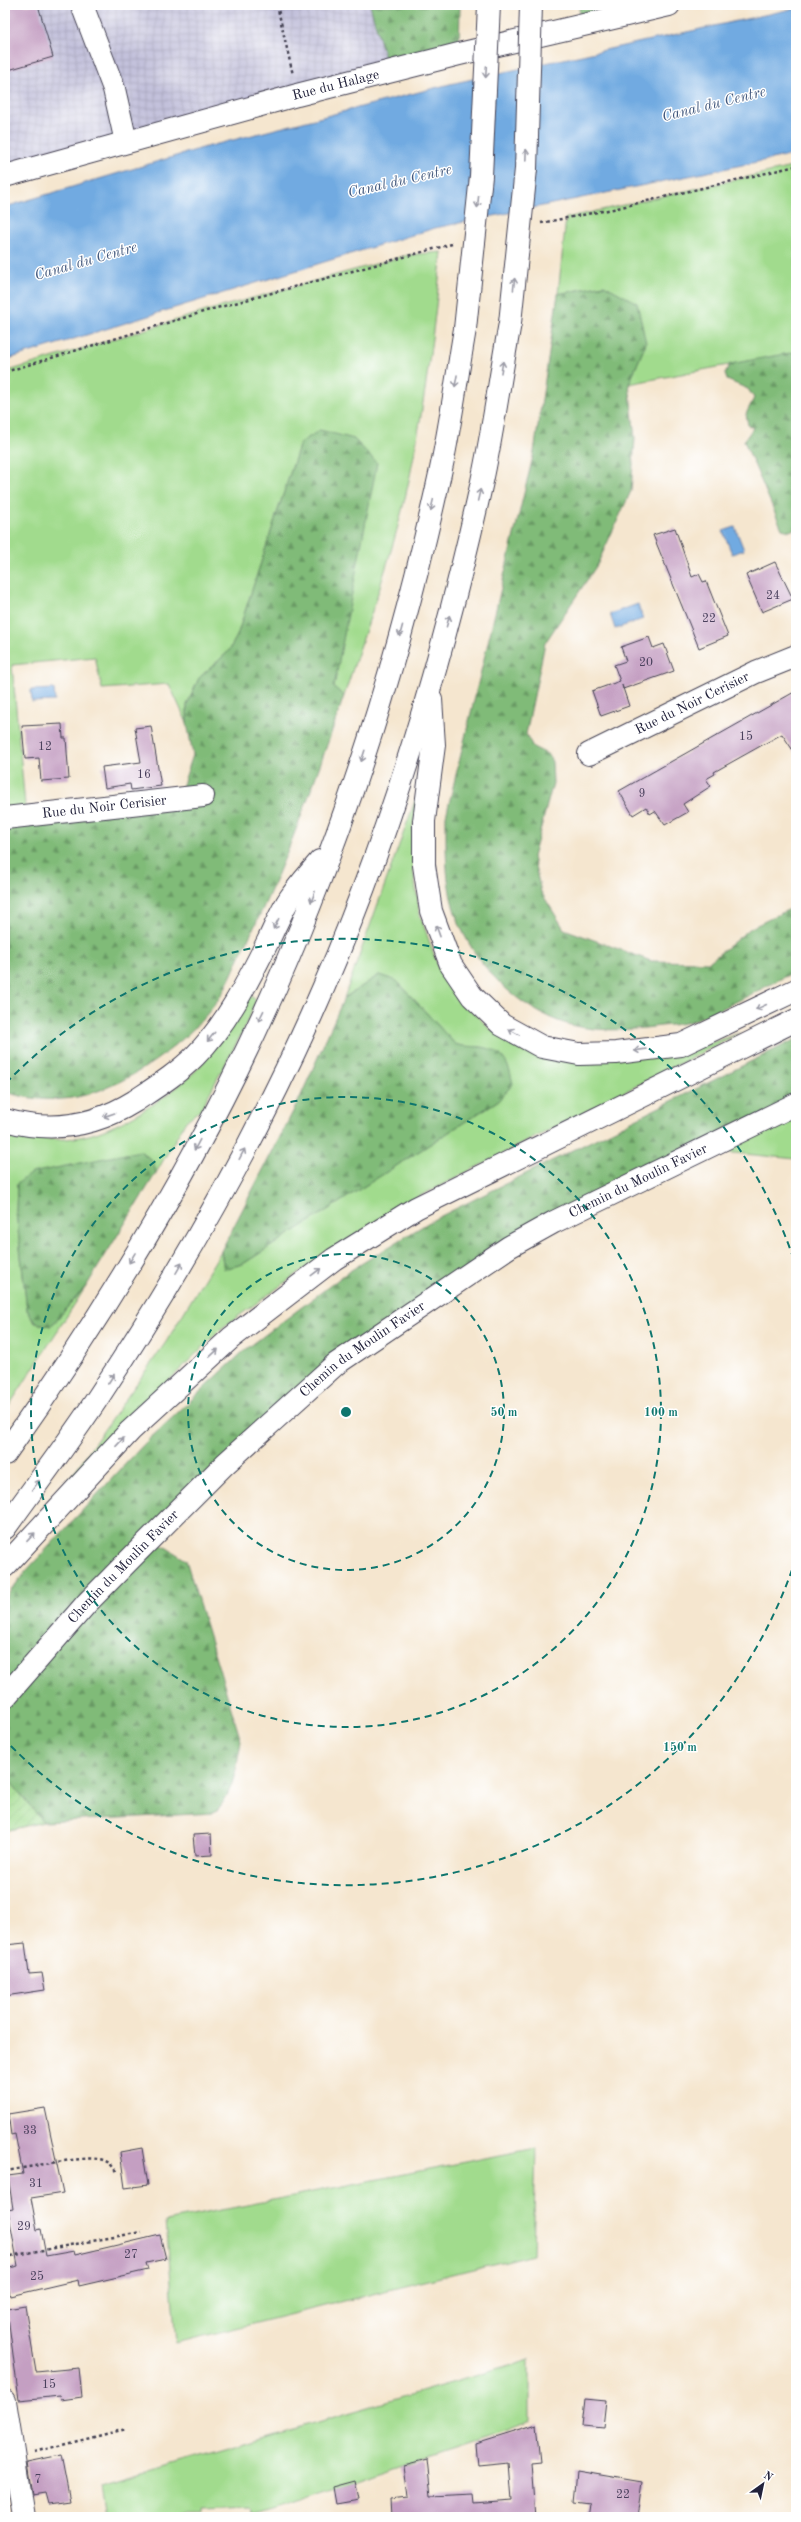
<svg xmlns="http://www.w3.org/2000/svg" width="801" height="2522" viewBox="0 0 801 2522" font-family="'Old Standard TT',serif">
<defs>
<pattern id="industrial-grid" width="8" height="8" patternUnits="userSpaceOnUse"><rect width="8" height="8" fill="#c3c1db"/><path d="M0 4h8M4 0v8" fill="none" stroke="#a7a6bd"/></pattern>
<pattern id="forest-firs" width="22" height="20" patternUnits="userSpaceOnUse"><rect width="22" height="20" fill="#80bb78"/><path d="M5 1l3.5 6h-7zM16 11l3.5 6h-7z" fill="#689864"/></pattern>
<pattern id="garden-furrows" width="10" height="10" patternUnits="userSpaceOnUse"><rect width="10" height="10" fill="#a1db8d"/><path d="M-1 1l2-2M0 10L10 0M9 11l2-2" fill="none" stroke="#8abc7b"/></pattern>
</defs>
<rect width="100%" height="100%" fill="#fff"/>
<filter id="ink" filterUnits="userSpaceOnUse"><feTurbulence type="fractalNoise" baseFrequency=".025" numOctaves="2"/><feDisplacementMap in="SourceGraphic" scale="8" xChannelSelector="R" yChannelSelector="G"/><feConvolveMatrix kernelMatrix="1 2 1 2 8 2 1 2 1" color-interpolation-filters="sRGB"/></filter>
<filter id="wash" filterUnits="userSpaceOnUse"><feTurbulence type="fractalNoise" baseFrequency=".012" numOctaves="4" result="noise"/><feDisplacementMap in="SourceGraphic" scale="16" xChannelSelector="R" yChannelSelector="G"/><feGaussianBlur stdDeviation="0.9" result="paint"/><feColorMatrix in="noise" values="0 0 0 0 0 0 0 0 0 0 0 0 0 0 0 0 0 1.4 0 .05"/><feComposite in="paint" operator="in"/></filter>
<g filter="url(#wash)">
<rect width="100%" height="100%" fill="#f5e6cf"/>
<path fill="url(#industrial-grid)" d="M5,5H460L386,61L389,73L5,176Z"/>
<g fill="#a1db8d" stroke="#627e64">
<path d="M796,166V352L629,384L646,343L604,285L558,294L566,218Z"/>
<path d="M442,252C434,327 425,402 410,476C395,549 367,625 344,696L334,688L300,443L237,636L228,652L199,678L187,705V723L169,684L102,689L95,657L12,665L26,816L5,818V372L213,309L408,255Z"/>
<path d="M421,784L413,825V869L420,915L439,969L461,1000L490,1029L541,1055L680,1053L740,1033L414,1199L329,1251L222,1328L124,1425L48,1509L166,1342L221,1251L224,1269L243,1264L499,1100L480,1047L467,1048L455,1044L397,981L379,975L344,998Z"/>
<path d="M250,995L256,1000L243,1031L201,1109L186,1121L156,1173L153,1161L140,1151L17,1184L16,1212L27,1310L35,1323L51,1326L87,1285L5,1412V1131C64,1149 101,1137 152,1105C168,1094 186,1082 199,1067C219,1045 235,1020 250,995Z"/>
<path d="M796,1104V1159L703,1150Z"/>
<path d="M536,2148L533,2254L176,2343L166,2221Z"/>
<path d="M530,2360V2421L508,2430L252,2515L250,2510L200,2512V2517H106L101,2485Z"/>
</g>
<g fill="url(#forest-firs)" stroke="#516e5a">
<path d="M370,5H460L459,54L389,73Z"/>
<path d="M579,5H669L580,27Z"/>
<path d="M604,285L637,303L646,343L629,384L635,438L631,491L597,565L545,643L526,734L533,747L549,755L552,762L553,783L533,857L541,892L564,929L651,961L709,962L751,928L796,906V971C762,988 728,1008 692,1021C681,1025 666,1025 653,1027C623,1031 587,1032 558,1021C509,1002 467,956 453,906C445,877 446,846 446,816L534,452L558,294Z"/>
<path d="M796,352V528L790,531L782,529L744,441L753,428L748,425L746,414L754,398L748,389L727,380L725,373L730,364Z"/>
<path d="M320,430L354,439L377,463L334,687L344,696C315,781 285,866 245,946C236,963 229,984 218,1000C189,1042 127,1087 77,1097C53,1102 28,1099 5,1092V818L178,799L193,755L187,723V705L199,678L228,652L237,636L300,443Z"/>
<path d="M379,975L397,981L455,1044C465,1047 470,1046 480,1047C503,1049 509,1064 513,1084L499,1100L243,1264L224,1269L221,1251L299,1100L344,998Z"/>
<path d="M796,1039V1104L554,1222L336,1365L149,1541L167,1548L186,1560L241,1741C237,1766 233,1796 214,1813L43,1822L5,1775V1598L27,1570L145,1443L245,1350L348,1272L431,1221Z"/>
<path d="M140,1151L153,1161L156,1173L87,1285L51,1326L36,1323L27,1310L16,1212L17,1184L31,1173Z"/>
</g>
<path fill="url(#garden-furrows)" stroke="#627e64" d="M5,1775L43,1822L5,1831Z"/>
<g fill="#71aae1" stroke="#4a668e">
<path d="M796,8V154L435,228L5,360V207L206,147L450,84Z"/>
<path d="M735,527L744,550L732,554L723,531Z"/>
<path d="M638,604L643,619L615,629L610,614Z"/>
<path d="M54,689L55,701L32,702L31,690Z"/>
</g>
<g id="blocks">
<g fill="#c49fc2">
<path d="M5,5H38L53,57L5,71Z"/>
<path d="M675,528L692,577L699,574L703,582L706,581L728,636L699,648L653,535Z"/>
<path d="M775,562L793,599L762,612L746,575Z"/>
<path d="M649,637L653,648L664,644L674,671L623,689L622,685L629,706L601,716L592,691L620,681L614,665L626,661L621,647Z"/>
<path d="M796,691V755L782,734L714,772L715,774L706,779L711,786L683,804L688,812L665,825L655,811L650,814L646,807L633,815L619,791Z"/>
<path d="M62,724L63,738H66L69,779L41,781L39,758L25,759L22,726Z"/>
<path d="M151,726L161,786L131,790L130,784L105,788L102,767L141,762L135,728Z"/>
<path d="M211,1834L212,1855L195,1856L193,1835Z"/>
<path d="M25,1943L29,1974L42,1973L45,1990L5,1996V1945Z"/>
<path d="M45,2108L63,2193L31,2198L37,2230L41,2229L46,2256L74,2251L75,2255L160,2235L166,2259L146,2263L148,2270L79,2286L78,2280L10,2296L5,2269L18,2266L8,2210L13,2209L8,2176L23,2174L15,2134L11,2135L8,2114Z"/>
<path d="M142,2148L148,2185L125,2188L120,2152Z"/>
<path d="M25,2306L36,2372L79,2368L82,2397L61,2400L60,2396L19,2400L7,2309Z"/>
<path d="M585,2399L606,2401L603,2428L582,2426Z"/>
<path d="M537,2424L541,2462L531,2463L535,2517H391L390,2500L408,2498L404,2465L427,2459L431,2496L474,2494L475,2503L512,2500L509,2463L478,2466L476,2443Z"/>
<path d="M61,2455L70,2501L48,2504L45,2493L32,2495L27,2462Z"/>
<path d="M577,2471L642,2482L637,2517H588L590,2503L574,2501Z"/>
<path d="M355,2481L359,2500L336,2504L333,2487Z"/>
</g>
</g>
</g>
<g filter="url(#ink)">
<use href="#blocks" fill-opacity="0" stroke="#423f51" stroke-width="1"/>
<g fill="none" stroke-linecap="round" stroke-linejoin="round">
<g stroke="#423f51" stroke-width="24">
<g id="minor">
<path d="M82,5L114,89L126,142"/>
<path id="s1" d="M5,176L297,95L459,54L669,5"/>
<path id="s2" d="M589,754L756,672L796,656"/>
<path id="s3" d="M5,818L203,796"/>
<path id="s4" d="M5,1697L87,1603L148,1541L225,1464L336,1364L509,1247L554,1222L796,1104"/>
<path d="M5,2401L23,2517"/>
</g>
</g>
<g stroke="#423f51" stroke-width="24">
<g id="highway">
<path d="M431,699L434,745L424,821V865L431,911L451,965L472,996L502,1025L542,1047L579,1054L616,1053L681,1045L796,990"/>
<path d="M5,1120C51,1133 95,1126 135,1101C156,1087 177,1074 195,1056C227,1024 248,981 268,941C275,927 281,911 290,898C299,885 310,873 320,861"/>
<path d="M5,1454C124,1286 235,1097 310,905C366,764 409,617 441,469C451,423 457,375 465,329"/>
<path d="M5,1528C37,1483 71,1439 101,1393C180,1273 252,1147 311,1016C387,847 441,667 481,486C493,432 500,377 510,323"/>
<path d="M5,1566L130,1431L231,1338L334,1259L416,1208L796,1020"/>
</g>
</g>
<g stroke="#423f51" stroke-width="2.5" stroke-dasharray="3 3" stroke-linecap="butt">
<path d="M277,5L293,75"/>
<path d="M541,223L613,209L796,166"/>
<path d="M5,372L213,309L452,244"/>
<path d="M5,2171C27,2168 79,2156 98,2159C108,2160 112,2165 117,2173"/>
<path d="M5,2257L141,2232"/>
<path d="M34,2452L126,2429"/>
</g>
<use href="#minor" stroke="#fff" stroke-width="22"/>
<use href="#highway" stroke="#fff" stroke-width="22"/>
<g stroke="#423f51" stroke-width="24" stroke-linecap="butt">
<g id="highway-bridge">
<path d="M510,323L526,169L531,5"/>
<path d="M465,329L481,176L489,5"/>
</g>
</g>
<use href="#highway-bridge" stroke="#fff" stroke-width="22"/>
</g>
<defs><path id="oneway-shaft" d="M-6 0H5M1.5-3L5.5 0L1.5 3" fill="none" stroke-width="1.6" stroke-linecap="round" stroke-linejoin="round"/></defs>
<g stroke="#9c9ca7">
<use href="#oneway-shaft" transform="translate(486 72) rotate(93)"/>
<use href="#oneway-shaft" transform="translate(526 155) rotate(-88)"/>
<use href="#oneway-shaft" transform="translate(478 202) rotate(96)"/>
<use href="#oneway-shaft" transform="translate(514 284) rotate(-84)"/>
<use href="#oneway-shaft" transform="translate(502 367) rotate(-80)"/>
<use href="#oneway-shaft" transform="translate(456 381) rotate(100)"/>
<use href="#oneway-shaft" transform="translate(479 495) rotate(-77)"/>
<use href="#oneway-shaft" transform="translate(432 505) rotate(104)"/>
<use href="#oneway-shaft" transform="translate(448 621) rotate(-75)"/>
<use href="#oneway-shaft" transform="translate(401 631) rotate(105)"/>
<use href="#oneway-shaft" transform="translate(363 756) rotate(108)"/>
<use href="#oneway-shaft" transform="translate(313 897) rotate(110)"/>
<use href="#oneway-shaft" transform="translate(276 924) rotate(117)"/>
<use href="#oneway-shaft" transform="translate(438 931) rotate(-110)"/>
<use href="#oneway-shaft" transform="translate(761 1007) rotate(155)"/>
<use href="#oneway-shaft" transform="translate(261 1016) rotate(116)"/>
<use href="#oneway-shaft" transform="translate(514 1032) rotate(-151)"/>
<use href="#oneway-shaft" transform="translate(211 1037) rotate(129)"/>
<use href="#oneway-shaft" transform="translate(640 1050) rotate(172)"/>
<use href="#oneway-shaft" transform="translate(109 1115) rotate(161)"/>
<use href="#oneway-shaft" transform="translate(197 1145) rotate(118)"/>
<use href="#oneway-shaft" transform="translate(242 1154) rotate(-62)"/>
<use href="#oneway-shaft" transform="translate(132 1258) rotate(121)"/>
<use href="#oneway-shaft" transform="translate(179 1268) rotate(-60)"/>
<use href="#oneway-shaft" transform="translate(316 1272) rotate(-37)"/>
<use href="#oneway-shaft" transform="translate(214 1353) rotate(-43)"/>
<use href="#oneway-shaft" transform="translate(111 1379) rotate(-57)"/>
<use href="#oneway-shaft" transform="translate(120 1442) rotate(-47)"/>
<use href="#oneway-shaft" transform="translate(36 1485) rotate(-54)"/>
<use href="#oneway-shaft" transform="translate(31 1537) rotate(-47)"/>
</g>
</g>
<g fill="none" stroke="#0f766e" stroke-width="2" stroke-dasharray="7 5">
<circle cx="346" cy="1412" r="158"/>
<circle cx="346" cy="1412" r="315"/>
<path d="M796 1558A473 473 0 0 1 6 1741M6 1083A473 473 0 0 1 796 1266"/>
</g>
<g text-anchor="middle" dominant-baseline="central" stroke-width="3" stroke-linejoin="round" paint-order="stroke">
<g font-size="12" fill="#4a415d">
<text x="773" y="596">24</text>
<text x="709" y="619">22</text>
<text x="646" y="663">20</text>
<text x="746" y="737">15</text>
<text x="45" y="747">12</text>
<text x="144" y="775">16</text>
<text x="642" y="794">9</text>
<text x="30" y="2131">33</text>
<text x="36" y="2184">31</text>
<text x="24" y="2227">29</text>
<text x="131" y="2255">27</text>
<text x="37" y="2277">25</text>
<text x="49" y="2385">15</text>
<text x="38" y="2480">7</text>
<text x="623" y="2495">22</text>
</g>
<g font-size="14" fill="#22223b" stroke="#fff">
<text stroke="none"><textPath href="#s1" startOffset="343">Rue du Halage</textPath></text>
<text stroke="none"><textPath href="#s2" startOffset="115">Rue du Noir Cerisier</textPath></text>
<text stroke="none"><textPath href="#s3" startOffset="100">Rue du Noir Cerisier</textPath></text>
<text stroke="none"><textPath href="#s4" startOffset="824">Chemin du Moulin Favier</textPath></text>
<text stroke="none"><textPath href="#s4" startOffset="500">Chemin du Moulin Favier</textPath></text>
<text stroke="none"><textPath href="#s4" startOffset="176">Chemin du Moulin Favier</textPath></text>
</g>
<g font-size="15" font-style="italic" fill="#42587d" stroke="#fff">
<text transform="translate(714 105) rotate(-14)">Canal du Centre</text>
<text transform="translate(400 182) rotate(-13)">Canal du Centre</text>
<text transform="translate(86 262) rotate(-16)">Canal du Centre</text>
</g>
</g>
<circle cx="346" cy="1412" r="6" fill="#0f766e" stroke="#fff" stroke-width="2"/>
<g font-size="12" text-anchor="middle" font-weight="bold" fill="#0f766e" stroke="#fff" stroke-width="3" stroke-linejoin="round" paint-order="stroke">
<text x="504" y="1416">50 m</text>
<text x="661" y="1416">100 m</text>
<text x="680" y="1751">150 m</text>
</g>
<rect width="801" height="2522" fill="none" stroke="#fff" stroke-width="20"/>
<g transform="translate(763 2484) rotate(33)" stroke="#ffffff" stroke-width="3" paint-order="stroke">
<path d="M0-3L7 15L0 10L-7 15Z" fill="#22223b"/>
<text y="-6" font-size="11" font-weight="bold" text-anchor="middle" fill="#22223b">N</text>
</g>
</svg>
